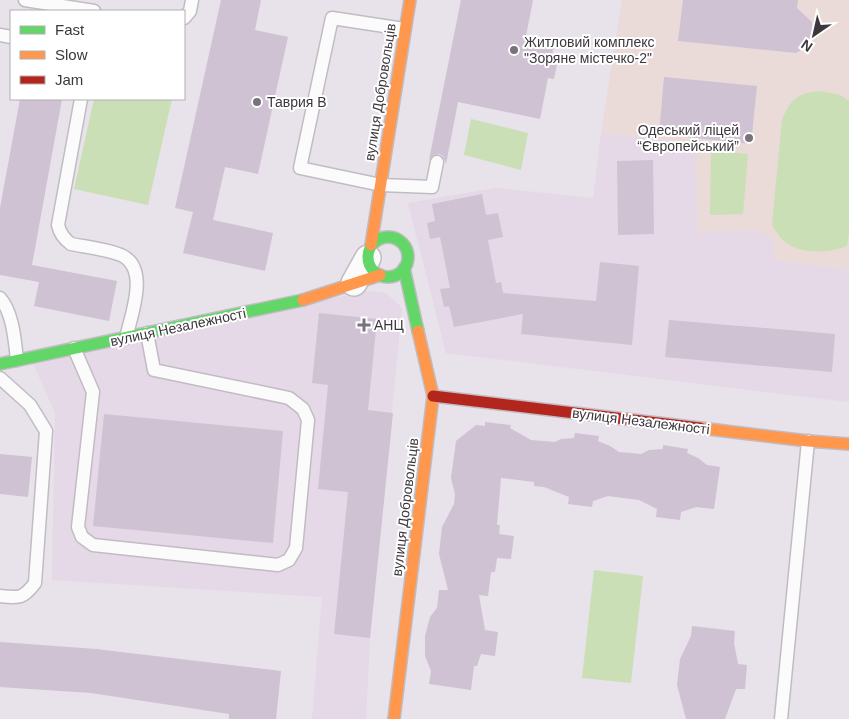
<svg xmlns="http://www.w3.org/2000/svg" width="849" height="719" viewBox="0 0 849 719" font-family="Helvetica,sans-serif">
<rect width="100%" height="100%" fill="#e8e2ea"/>
<g fill="#e5d8e7">
<path d="M601,133L696,144L698,232L758,230L773,240L775,260L849,270V402L446,353L408,203L496,188L593,198Z"/>
<path d="M367,291L385,293L394,300L402,308L370,638L366,719H312L322,597L52,580L55,413L32,361Z"/>
</g>
<path fill="#eadad8" d="M622,0H849V270L775,260L773,240L758,230L698,232L695,144L601,133Z"/>
<g fill="#cadfb6">
<path d="M820,91L840,95L849,101V232L847,246C827,254 796,255 780,237C777,233 774,228 772,224L782,120C790,99 798,93 820,91Z"/>
<path d="M94,99H172L148,205L74,189Z"/>
<path d="M471,119L528,133L521,170L464,155Z"/>
<path d="M711,150L748,154L743,214L710,215Z"/>
<path d="M594,570L643,576L631,683L582,678Z"/>
</g>
<g fill="#cfc2d3">
<path d="M221,0H261L255,30L288,37L258,174L225,167L213,220L273,233L265,271L183,253L193,212L175,208Z"/>
<path d="M461,0H533L526,36L555,42L551,59L558,60L554,79L548,78L540,119L458,102L446,164L443,156L439,154L434,155L429,160Z"/>
<path d="M683,0H798L797,8L812,22V33L809,45L796,53L678,41Z"/>
<path d="M664,77L757,86L751,144L659,134Z"/>
<path d="M20,99H62L32,265L117,281L109,321L34,306L39,282L0,275V208Z"/>
<path d="M653,160L654,234L618,235L617,161Z"/>
<path d="M482,194L486,215L498,213L503,237L488,240L496,283L501,282L503,293L596,301L600,262L639,266L632,345L521,334L523,314L454,327L449,306L444,307L440,289L450,288L440,237L430,239L427,223L435,221L432,204Z"/>
<path d="M319,313L377,319L368,410L393,413L370,638L334,634L348,492L318,489L328,385L312,383Z"/>
<path d="M669,320L835,334L832,372L665,357Z"/>
<path d="M104,414L283,431L273,543L93,526Z"/>
<path d="M485,422L511,425L510,428L531,440L555,442L561,439L574,438L575,433L599,436L598,441L610,446L619,452L641,454L649,450L663,449V445L688,449L687,453L698,458L707,465L720,467L714,509L696,507L681,512L680,520L656,517L657,509L639,500L608,496L593,501L592,507L568,504L569,497L544,487L534,486V482L501,478L497,525H500L499,534L514,536L511,559L497,558L495,572H491L488,596L479,595L485,630L498,632L495,656L481,654L477,666H474L471,690L429,684L431,671L425,656V636L430,617L437,608L439,590H448L439,554L442,527L454,504L455,494L451,478L456,441L476,425L485,426Z"/>
<path d="M0,454L32,457L28,497L0,494Z"/>
<path d="M692,626L735,631L734,643L738,664L747,665L745,689H736L725,719H686L677,685L680,659L691,636Z"/>
<path d="M0,642L96,649L281,671L276,719H229V714L91,693L0,687Z"/>
</g>
<g fill="none" stroke-linecap="round" stroke-linejoin="round">
<g stroke="#c1bcc2" stroke-width="15">
<g id="lane">
<path d="M25,0L94,11"/>
<path d="M184,18L190,11L192,0"/>
<path d="M404,29L332,18L300,168L381,185L432,187L437,162"/>
<path d="M0,35L11,37"/>
<path d="M81,99L58,225C60,234 64,239 71,244C87,247 105,249 121,255C150,268 131,315 126,338"/>
<path d="M0,298C13,312 15,342 17,360"/>
<path d="M74,348L93,392L78,527L82,537L93,545L278,565L289,560L296,548L308,420L303,409L289,398L154,370L147,333"/>
<path d="M0,378L30,405L46,431L35,583C23,599 19,598 0,596"/>
<path d="M781,719L808,441"/>
</g>
</g>
<g stroke="#c1bcc2" stroke-width="28">
<path id="street" d="M354,283L368,258"/>
</g>
<g stroke="#c1bcc2" stroke-width="14">
<g id="fast">
<circle cx="388" cy="257" r="20"/>
<path d="M404,268L418,331"/>
<path d="M0,364L303,300"/>
</g>
</g>
<g stroke="#c1bcc2" stroke-width="14">
<g id="slow">
<path d="M371,245L410,0"/>
<path d="M303,300L380,275"/>
<path d="M700,428L808,441L849,444"/>
<path d="M394,719L433,396L418,331"/>
</g>
</g>
<g stroke="#c1bcc2" stroke-width="14">
<path id="jam" d="M433,396L700,428"/>
</g>
<use href="#lane" stroke="#fcfbfc" stroke-width="12"/>
<use href="#street" stroke="#fcfbfc" stroke-width="25"/>
<use href="#fast" stroke="#63d668" stroke-width="11"/>
<use href="#slow" stroke="#ff974d" stroke-width="11"/>
<use href="#jam" stroke="#b3261e" stroke-width="11"/>
</g>
<g fill="#78737a" stroke="#fff" stroke-width="2">
<circle cx="514" cy="50" r="5"/>
<circle cx="257" cy="102" r="5"/>
<circle cx="749" cy="138" r="5"/>
<path d="M361.5 317.5h5v5h5v5h-5v5h-5v-5h-5v-5h5z"/>
</g>
<g text-anchor="middle" dominant-baseline="central" stroke-width="4" stroke-linejoin="round" paint-order="stroke">
<g font-size="14" fill="#3c373d" stroke="#fff" text-anchor="start">
<text x="524" y="42">Житловий комплекс<tspan x="524" dy="16">"Зоряне містечко-2"</tspan></text>
<text x="267" y="102">Таврия В</text>
<text x="739" y="130" text-anchor="end">Одеський ліцей<tspan x="739" dy="16">“Європейський”</tspan></text>
<text x="374" y="325">АНЦ</text>
</g>
<g font-size="14" fill="#3c373d" stroke="#fff">
<text transform="translate(380 92) rotate(-81)">вулиця Добровольців</text>
<text transform="translate(178 327) rotate(-12)">вулиця Незалежності</text>
<text transform="translate(641 421) rotate(7)">вулиця Незалежності</text>
<text transform="translate(405 507) rotate(-83)">вулиця Добровольців</text>
</g>
</g>
<rect x="10" y="10" width="175" height="90" fill="#ffffff" stroke="#b1afb1"/>
<rect x="20" y="26" width="25" height="8" fill="#63d668" stroke="#b1afb1"/>
<text x="55" y="35" font-size="15" fill="#3c373d">Fast</text>
<rect x="20" y="51" width="25" height="8" fill="#ff974d" stroke="#b1afb1"/>
<text x="55" y="60" font-size="15" fill="#3c373d">Slow</text>
<rect x="20" y="76" width="25" height="8" fill="#b3261e" stroke="#b1afb1"/>
<text x="55" y="85" font-size="15" fill="#3c373d">Jam</text>
<g transform="translate(814 35) rotate(214)" stroke="#ffffff" stroke-width="4" paint-order="stroke">
<path d="M0-4L9 19L0 12L-9 19Z" fill="#3c373d"/>
<text y="-8" font-size="14" font-weight="bold" text-anchor="middle" fill="#3c373d">N</text>
</g>
</svg>
